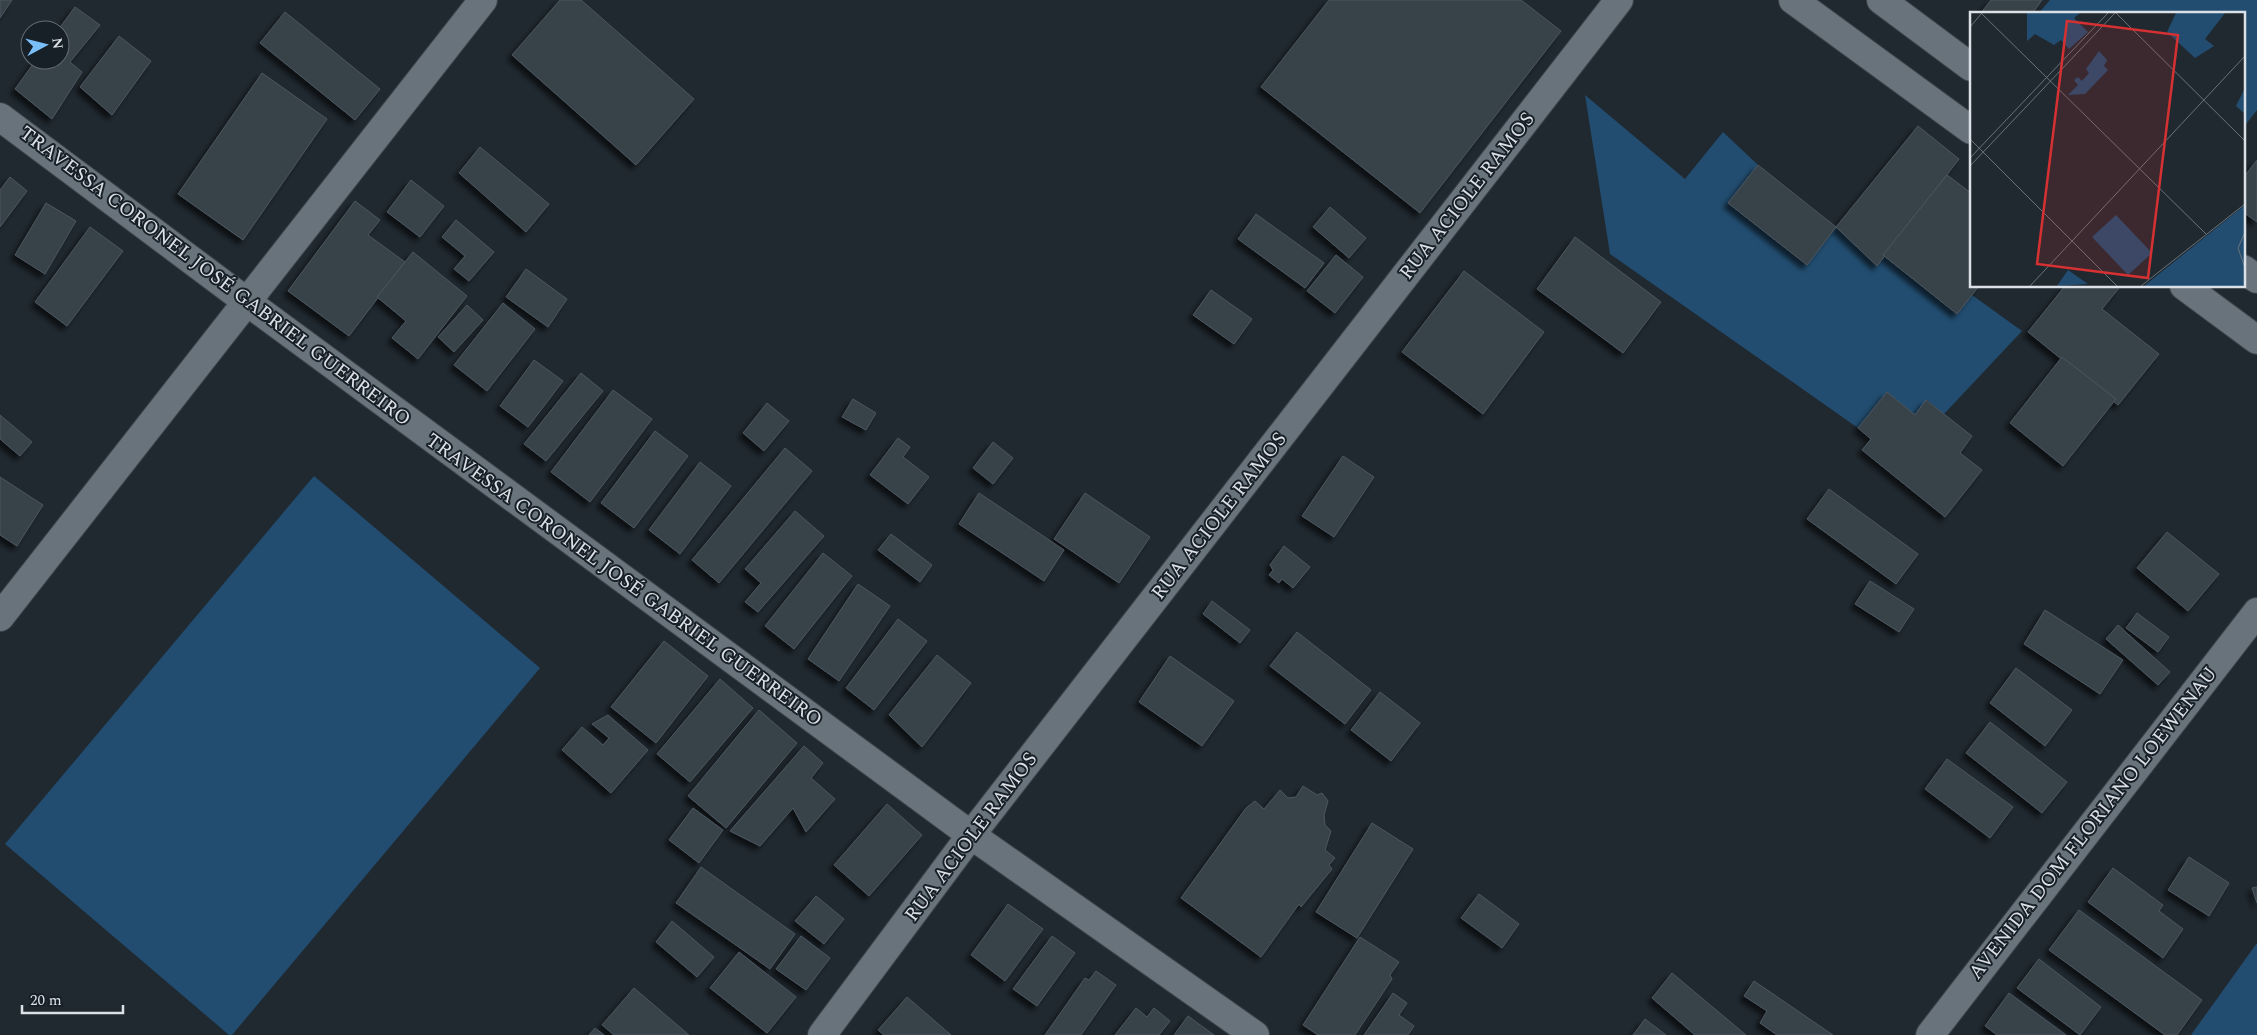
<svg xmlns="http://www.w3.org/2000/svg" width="2257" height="1035" viewBox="0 0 2257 1035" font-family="Spectral,serif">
<defs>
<filter id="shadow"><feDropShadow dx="-4.5" dy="4.5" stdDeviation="2.5" flood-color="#0009"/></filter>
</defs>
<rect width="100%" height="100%" fill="#202930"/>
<g fill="#224d70">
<path d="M2050,0H2257V110L2243,128V14H2038Z"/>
<path d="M1585,95L1685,179L1723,132L1758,165L1728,203L1806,265L1836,227L1876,266L1883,255L1956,314L1972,295L2022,331L1944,414L1927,400L1915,415L1887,392L1858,428L1610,254Z"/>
<path d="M314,476L540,668L232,1035H229L5,844Z"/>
<path d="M2257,943V1035H2191Z"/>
</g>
<g fill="#38424a" stroke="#4c565f" filter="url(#shadow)">
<path d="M0,0H12L0,18Z"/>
<path d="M560,0H581L694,99L636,165L512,55Z"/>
<path d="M1329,0H1521L1561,31L1420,213L1261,87Z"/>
<path d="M1991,0H2042L2032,14H1980Z"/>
<path d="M75,7L100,25L70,62L82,72L52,119L15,89L36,60H60V30H58Z"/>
<path d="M285,12L380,89L355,120L260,43Z"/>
<path d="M119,36L151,61L112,115L80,87Z"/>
<path d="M262,73L327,119L243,240L178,194Z"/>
<path d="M1918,126L1959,159L1877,266L1836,227Z"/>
<path d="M480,147L549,204L526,232L459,173Z"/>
<path d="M2257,160V222L2243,212V178Z"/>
<path d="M1758,165L1836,227L1807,265L1728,203Z"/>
<path d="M1947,175L1971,193V286H1979L1957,314L1883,255Z"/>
<path d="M10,177L27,191L0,227V190Z"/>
<path d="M411,180L444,206L420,237L387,212Z"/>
<path d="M355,201L380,220L368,235L405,262L349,336L288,291Z"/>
<path d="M46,203L76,221L45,274L15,255Z"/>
<path d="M1330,207L1366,238L1349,258L1313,227Z"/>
<path d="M1256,214L1324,263L1305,288L1238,239Z"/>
<path d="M456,220L494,252L469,281L454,269L465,256L442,237Z"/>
<path d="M90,227L123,251L67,326L35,302Z"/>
<path d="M1575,237L1661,302L1623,353L1537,289Z"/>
<path d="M413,252L467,296L418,359L392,338L406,321L377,297Z"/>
<path d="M1336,255L1363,277L1335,313L1307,291Z"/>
<path d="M526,269L567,299L548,327L506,297Z"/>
<path d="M1464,271L1544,332L1483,414L1402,352Z"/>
<path d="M2065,286H2117L2119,288L2102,309L2159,354L2118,405L2028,332Z"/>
<path d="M1211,290L1252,319L1234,344L1193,315Z"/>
<path d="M503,303L535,329L487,391L454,365Z"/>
<path d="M467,305L483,320L454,352L438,337Z"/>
<path d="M2062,357L2116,399L2063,466L2010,423Z"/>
<path d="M534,360L563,381L528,427L500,406Z"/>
<path d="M581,373L603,391L546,461L524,444Z"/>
<path d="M613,390L652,419L590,502L551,472Z"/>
<path d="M1887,392L1915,415L1926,400L1972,436L1960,453L1982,470L1945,517L1862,450L1871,439L1858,428Z"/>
<path d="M853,399L876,413L866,430L842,417Z"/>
<path d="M767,403L789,421L764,451L743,433Z"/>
<path d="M0,415L32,442L20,456L0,439Z"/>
<path d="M655,431L688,456L634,528L601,503Z"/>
<path d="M898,438L910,447L903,457L929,477L908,504L870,475Z"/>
<path d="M993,442L1013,458L993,484L973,468Z"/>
<path d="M785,448L812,471L719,583L692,560Z"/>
<path d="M1343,456L1374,477L1334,537L1302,516Z"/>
<path d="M700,462L731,486L680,554L649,530Z"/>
<path d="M0,477L43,505L17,546L0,535Z"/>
<path d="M1829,489L1918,554L1896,584L1807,519Z"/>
<path d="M979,493L1064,550L1044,581L959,524Z"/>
<path d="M1085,493L1150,537L1119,583L1054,539Z"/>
<path d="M795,511L824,536L758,612L745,602L761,583L745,569Z"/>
<path d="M2167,532L2219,574L2188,611L2137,568Z"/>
<path d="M891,534L932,565L920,582L878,550Z"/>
<path d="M1284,546L1310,567L1293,588L1282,579L1279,583L1269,575L1273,570L1270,565Z"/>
<path d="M823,553L852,576L794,649L765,626Z"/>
<path d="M1870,581L1914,609L1899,632L1855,604Z"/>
<path d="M858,584L890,606L839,681L808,659Z"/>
<path d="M1212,601L1250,630L1240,643L1203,614Z"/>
<path d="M2045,610L2123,660L2100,694L2024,644Z"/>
<path d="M2137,613L2169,637L2158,652L2126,628Z"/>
<path d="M898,619L927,641L874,710L846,688Z"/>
<path d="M2118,625L2170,672L2158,685L2106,639Z"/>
<path d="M1297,632L1371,690L1345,724L1270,666Z"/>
<path d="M664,641L708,676L656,743L611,707Z"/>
<path d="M937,655L971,683L922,747L889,715Z"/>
<path d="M1170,656L1234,701L1202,746L1139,702Z"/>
<path d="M2016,668L2072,710L2045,746L1990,703Z"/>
<path d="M720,679L753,708L690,782L657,754Z"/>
<path d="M1380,692L1420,723L1391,761L1351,730Z"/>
<path d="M759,710L797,743L726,828L688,796Z"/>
<path d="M608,715L648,750L611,793L562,750L582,727L603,745L609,738L592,724Z"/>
<path d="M1990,722L2067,782L2042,813L1966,753Z"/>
<path d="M804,746L823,763L811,778L835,799L806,832L793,808L760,846L730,831Z"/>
<path d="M1947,759L2013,807L1990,838L1925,789Z"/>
<path d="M1303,786L1317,795L1322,793L1328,801L1324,815L1325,825L1331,831L1325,850L1335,858L1329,865L1332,869L1301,907L1299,904L1261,957L1181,898L1246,808L1255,801L1264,809L1280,790L1288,798L1296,797Z"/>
<path d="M887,804L922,835L869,896L834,865Z"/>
<path d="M693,808L723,830L699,863L669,840Z"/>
<path d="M1372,823L1413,849L1357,938L1316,912Z"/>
<path d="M2189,857L2229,883L2209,916L2168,890Z"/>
<path d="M701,867L795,934L770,969L676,903Z"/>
<path d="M2113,868L2163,905L2159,911L2183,929L2163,958L2088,902Z"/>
<path d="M2257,887V903L2252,888Z"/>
<path d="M1479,894L1519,924L1502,948L1461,918Z"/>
<path d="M816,896L844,919L824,944L795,921Z"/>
<path d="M1008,904L1043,929L1005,981L971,955Z"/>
<path d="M2079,910L2202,1000L2177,1035H2165L2049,950Z"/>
<path d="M672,921L714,957L697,977L656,942Z"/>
<path d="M801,936L830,958L806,990L776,969Z"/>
<path d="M1052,936L1075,953L1037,1006L1013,989Z"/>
<path d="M1360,937L1399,962L1390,975L1392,979L1355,1035H1318L1303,1025Z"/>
<path d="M739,952L796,997L767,1033L710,988Z"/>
<path d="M2039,959L2101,1007L2080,1035L2017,988Z"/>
<path d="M1096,971L1116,985L1081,1035H1045L1085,978L1089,980Z"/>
<path d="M1672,973L1746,1035H1695L1652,998Z"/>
<path d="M1754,981L1833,1035H1777L1760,1023L1767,1011L1744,996Z"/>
<path d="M634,988L689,1035H614L602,1025Z"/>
<path d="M1393,993L1407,1003L1399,1015L1414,1026L1408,1035H1364Z"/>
<path d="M2009,993L2066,1035H1997L1985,1026Z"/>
<path d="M907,997L951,1035H884L878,1030Z"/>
<path d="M1136,1008L1147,1017L1154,1008L1170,1021L1159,1035H1115Z"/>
<path d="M1188,1016L1214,1035H1174Z"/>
<path d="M1645,1019L1666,1035H1633Z"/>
<path d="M595,1028L604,1035H589Z"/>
</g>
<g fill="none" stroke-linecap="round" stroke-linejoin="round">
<g stroke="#3c434a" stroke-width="30">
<g id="minor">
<path d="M0,117L246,301L971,835L1255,1035"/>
<path d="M0,617L483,0"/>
<path d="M822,1035L971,835L1619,0"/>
<path d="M1930,1035L2257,612"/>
</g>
</g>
<g stroke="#3c434a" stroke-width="30">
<g id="secondary">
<path d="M1793,0L1971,130"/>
<path d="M1881,0L1971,67"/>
<path d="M2243,269L2257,279"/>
<path d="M2184,286L2257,340"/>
</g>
</g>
<use href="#minor" stroke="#69737c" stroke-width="28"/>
<use href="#secondary" stroke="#69737c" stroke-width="28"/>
</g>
<g text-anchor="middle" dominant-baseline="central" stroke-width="4" stroke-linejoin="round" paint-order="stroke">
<g font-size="20" fill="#dce1e7" stroke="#171f27">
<text transform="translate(1467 196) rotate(-52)">RUA ACIOLE RAMOS</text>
<text transform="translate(215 276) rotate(37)">TRAVESSA CORONEL JOSÉ GABRIEL GUERREIRO</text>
<text transform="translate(1219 516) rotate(-52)">RUA ACIOLE RAMOS</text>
<text transform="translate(624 580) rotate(36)">TRAVESSA CORONEL JOSÉ GABRIEL GUERREIRO</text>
<text transform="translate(2093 823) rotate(-52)">AVENIDA DOM FLORIANO LOEWENAU</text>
<text transform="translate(971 837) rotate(-53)">RUA ACIOLE RAMOS</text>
</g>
</g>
<g transform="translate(1970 12)">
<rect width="275" height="275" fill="#202930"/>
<path d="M57,1H110L104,6L118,20L99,37L91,28L84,33L65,22L57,29ZM206,1H255L235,27L244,34L225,46L197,20ZM129,39L137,48L134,54L138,58L115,82L98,83L108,73L104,68L108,65L112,69L119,61L116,57ZM275,76V102L266,94ZM275,193V274H174ZM146,203L182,241L158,263L122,225ZM98,258L118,272L87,274Z" fill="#224d70"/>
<path fill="none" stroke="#6b7379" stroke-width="1" d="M11,1L236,222M146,1L275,129M0,15L12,1M0,127L147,274M0,146L138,1M0,154L145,1M275,220L268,236L275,256M60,274L275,44M171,274L275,192"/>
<path fill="#d63132" fill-opacity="0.15" stroke="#d63132" stroke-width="2.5" d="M97,9L208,23L178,266L67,252Z"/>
<rect width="275" height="275" fill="none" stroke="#dce1e7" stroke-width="2.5"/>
</g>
<g transform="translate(45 45) rotate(83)"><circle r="24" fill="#171f27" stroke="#666d74"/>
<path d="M0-4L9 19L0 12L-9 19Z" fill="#7abef8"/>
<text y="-8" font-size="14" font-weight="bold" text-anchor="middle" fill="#dce1e7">N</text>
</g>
<path d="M22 1005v8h101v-8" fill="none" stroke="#dce1e7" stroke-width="2.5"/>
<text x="30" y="1005" font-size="15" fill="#dce1e7" stroke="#171f27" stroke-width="4" paint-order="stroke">20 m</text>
</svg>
